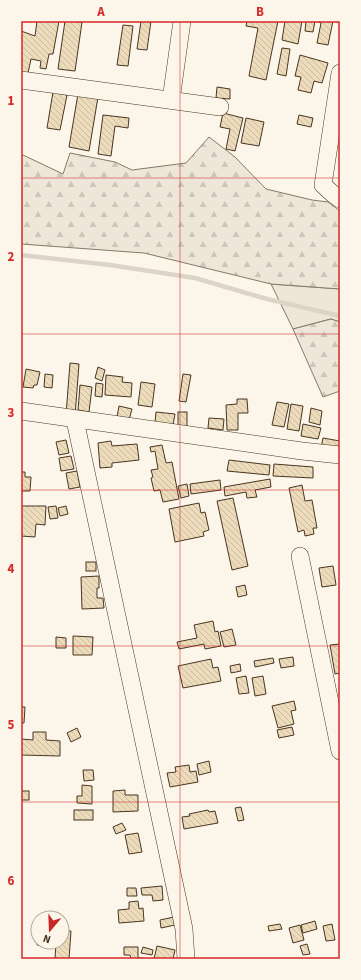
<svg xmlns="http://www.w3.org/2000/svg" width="361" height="980" viewBox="0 0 361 980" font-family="'Source Sans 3',sans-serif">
<defs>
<pattern id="forest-firs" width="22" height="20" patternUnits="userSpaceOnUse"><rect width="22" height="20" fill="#ede6d9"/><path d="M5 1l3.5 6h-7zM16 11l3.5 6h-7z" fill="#cdc6ba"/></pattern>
<pattern id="building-back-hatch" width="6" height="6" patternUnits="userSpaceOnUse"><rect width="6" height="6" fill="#ecdcbc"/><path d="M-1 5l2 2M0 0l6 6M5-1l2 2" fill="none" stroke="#ccbda1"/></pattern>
</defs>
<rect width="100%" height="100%" fill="#fbf6e9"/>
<path fill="#ede6d9" stroke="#887966" d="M271,284L340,289V322L331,319L293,329Z"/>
<g fill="url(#forest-firs)" stroke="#887966">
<path d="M209,137L235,157L266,189L312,200L328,202L340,211V289L271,284L144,253L21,244V156L23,155L63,174L70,153L115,162L132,170L186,163Z"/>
<path d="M331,319L340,322V391L323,397L293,329Z"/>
</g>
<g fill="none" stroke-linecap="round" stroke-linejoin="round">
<path stroke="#dcd4c6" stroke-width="4.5" d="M21,255L110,265L195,278L267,299L340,316"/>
</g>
<g fill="url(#building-back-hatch)" stroke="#4a3520">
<path d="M37,21H59L53,54H49L46,69L40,68L41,61L31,59L28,73L21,72V31L35,36Z"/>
<path d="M65,21L82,22L75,71L58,69Z"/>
<path d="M141,21H151L147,50L137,49Z"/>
<path d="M247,21H278L266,80L249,76L258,28L246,26Z"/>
<path d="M285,21H302L298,44L282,40Z"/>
<path d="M306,21H333L328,45L317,43L321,23L315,21L313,32L305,31Z"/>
<path d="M123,25L133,26L128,66L117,65Z"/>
<path d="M282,48L290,49L286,76L277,74Z"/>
<path d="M300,55L328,63L322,83L314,81L311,93L298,90L301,77L295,76Z"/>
<path d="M217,87L230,89V99L216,98Z"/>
<path d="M53,92L67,95L60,130L47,128Z"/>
<path d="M78,94L98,97L89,151L69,147Z"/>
<path d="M223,113L243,118L235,151L226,149L230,129L220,127Z"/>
<path d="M103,115L129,118L128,128L115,126L111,156L98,154Z"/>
<path d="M299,115L313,118L311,127L297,124Z"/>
<path d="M246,118L264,122L259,146L241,143Z"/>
<path d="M70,363L79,364L75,416L66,415Z"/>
<path d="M98,367L105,370L102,381L95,378Z"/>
<path d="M26,369L40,372L37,385H34L33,388L23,387Z"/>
<path d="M45,374L53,375L52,388L44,387Z"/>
<path d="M183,374L191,375L186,402L179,401Z"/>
<path d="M106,375L123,377L122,382L132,383L131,397L105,395Z"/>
<path d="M141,382L155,384L152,407L138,405Z"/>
<path d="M96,383L103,384L102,397L95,396Z"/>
<path d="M80,385L92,387L89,412L78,410Z"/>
<path d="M237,399H247L248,413H238V430H227L226,405L237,404Z"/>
<path d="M277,402L289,404L284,427L272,425Z"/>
<path d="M291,404L303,406L299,431L287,429Z"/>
<path d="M119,406L132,409L129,420L117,417Z"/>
<path d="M311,408L322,411L320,425L309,422Z"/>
<path d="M156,412L175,414L173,425L155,423Z"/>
<rect x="178" y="412" width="9" height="15"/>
<path d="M209,418L224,419L223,430L208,428Z"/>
<path d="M303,424L321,428L318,439L301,436Z"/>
<path d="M323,438L340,441L338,451L321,448Z"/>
<path d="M66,440L69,453L59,455L56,442Z"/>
<path d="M111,441L112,446L137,444L139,460L112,463V467L100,468L98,443Z"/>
<path d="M162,445L166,463L172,462L179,499L163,502L160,490L154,491L151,478L153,477L151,470L158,469L155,451L151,452L150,447Z"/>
<path d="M71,456L74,469L61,471L59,458Z"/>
<path d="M229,460L270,465L269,475L227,471Z"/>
<path d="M274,464L313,467V478L273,476Z"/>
<path d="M77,471L80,487L69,489L66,473Z"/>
<path d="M21,472H25V477H31L30,491H21Z"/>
<path d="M270,479L271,487L255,490L257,497L247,498L246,492L225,496L224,487Z"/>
<path d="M220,480L221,490L191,494L190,484Z"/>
<path d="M187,484L189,496L181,498L178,486Z"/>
<path d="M302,485L305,501L312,500L317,528H313L314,534L305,536L304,530L298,532L289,488Z"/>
<path d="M233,498L248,566L232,570L217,501Z"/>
<path d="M199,503L201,513L205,512L209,530L203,532L204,536L175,542L169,509Z"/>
<path d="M21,506H46L45,525L36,524L35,537L21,536Z"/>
<path d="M56,506L58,518L50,519L48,507Z"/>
<path d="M66,506L68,514L60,516L58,508Z"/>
<rect x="86" y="562" width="10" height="9"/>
<path d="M333,566L336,585L322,587L319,568Z"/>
<path d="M99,576V588H97V598H103L104,608L82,609L81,577Z"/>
<path d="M245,585L247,595L238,597L236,587Z"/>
<path d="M213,621L215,632L218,631L221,646L205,649L204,644L179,649L177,642L197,638L194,625Z"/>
<path d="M232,629L236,645L224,647L220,632Z"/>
<path d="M73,636L93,637L92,655H73Z"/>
<path d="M56,637L66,638V648H56Z"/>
<path d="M340,644V673L335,674L330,645Z"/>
<path d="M293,657L294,666L281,668L279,659Z"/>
<path d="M273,658L274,663L255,667L254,661Z"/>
<path d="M211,659L213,668L218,667L221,681L183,688L178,666Z"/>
<path d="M240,664L241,671L231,673L230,666Z"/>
<path d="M246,676L249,693L239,694L236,678Z"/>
<path d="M263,676L266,694L255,696L252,678Z"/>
<path d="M294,701L296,710L291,711L294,724L278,728L272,706Z"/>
<path d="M21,707H25L24,723H21Z"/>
<path d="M292,727L294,735L279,738L277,730Z"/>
<path d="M77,728L81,737L71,742L67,733Z"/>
<path d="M33,732H46V740L60,741V756L21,755V739L33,740Z"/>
<path d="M209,761L211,772L199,775L197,764Z"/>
<path d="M189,765L190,772L196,771L198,782L170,787L167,773L176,772L175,767Z"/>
<path d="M83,770H93L94,780L84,781Z"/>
<path d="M82,785L92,786V804L77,803V796H82Z"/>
<path d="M125,790V795H138V811L113,812V791Z"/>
<rect x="21" y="791" width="8" height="9"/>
<path d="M241,807L244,820L238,821L235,808Z"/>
<rect x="74" y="810" width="19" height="10"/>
<path d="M208,810L209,812L215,811L218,823L184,829L182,817L190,816L189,814Z"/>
<path d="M122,823L126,830L116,834L113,827Z"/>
<path d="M138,833L142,852L129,854L125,835Z"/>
<path d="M162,886L163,900L153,901L152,895H142L141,888Z"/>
<path d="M127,888H136L137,896H127Z"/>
<path d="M138,901L139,909L143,908L144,921L119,923L118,910L129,909V902Z"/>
<path d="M174,917L175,925L161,928L160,920Z"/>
<path d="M315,921L317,929L303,933L301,925Z"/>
<path d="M280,924L282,929L269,931L268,926Z"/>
<path d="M332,924L335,940L326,941L323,926Z"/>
<path d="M300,925L304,940L293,943L289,928Z"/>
<path d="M35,926H38V942H54V947L37,945L38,936L34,935Z"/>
<path d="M62,931H71L69,959H55L56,942H62Z"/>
<path d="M307,944L310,954L303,955L300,946Z"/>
<path d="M157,946L175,950L173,959H154Z"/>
<path d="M124,947H138V958H143V959H131L130,955H124Z"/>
<path d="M143,947L153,950L152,955L141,953Z"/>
</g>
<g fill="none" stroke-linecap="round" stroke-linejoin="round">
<g stroke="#4a3520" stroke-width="18">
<g id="minor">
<path d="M340,73L323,185L333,194L340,199"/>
<path d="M21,80L220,107"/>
<path d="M171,100L182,21"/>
<path d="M21,411L302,451L340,455"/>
<path d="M75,420L184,929L186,959"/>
<path d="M300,556L340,751"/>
</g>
</g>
<use href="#minor" stroke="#fbf6e9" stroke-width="17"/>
</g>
<path fill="none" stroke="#d62828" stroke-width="1" stroke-opacity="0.55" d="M180,21V959M21,178H340M21,334H340M21,490H340M21,646H340M21,802H340"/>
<rect width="361" height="980" fill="none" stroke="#fbf6e9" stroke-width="44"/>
<g transform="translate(50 930) rotate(199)"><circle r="19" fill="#fbf6e9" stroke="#b4a999"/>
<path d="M0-3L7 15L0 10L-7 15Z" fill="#c62828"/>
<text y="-6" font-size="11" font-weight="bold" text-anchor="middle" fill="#4a3520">N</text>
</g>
<rect x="22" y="22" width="317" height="936" fill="none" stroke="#d62828" stroke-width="1.5"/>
<g font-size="13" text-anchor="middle" font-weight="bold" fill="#d62828">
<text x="101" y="16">A</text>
<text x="260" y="16">B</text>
<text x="11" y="105">1</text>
<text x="11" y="261">2</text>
<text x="11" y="417">3</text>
<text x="11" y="573">4</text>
<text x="11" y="729">5</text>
<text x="11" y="885">6</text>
</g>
</svg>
